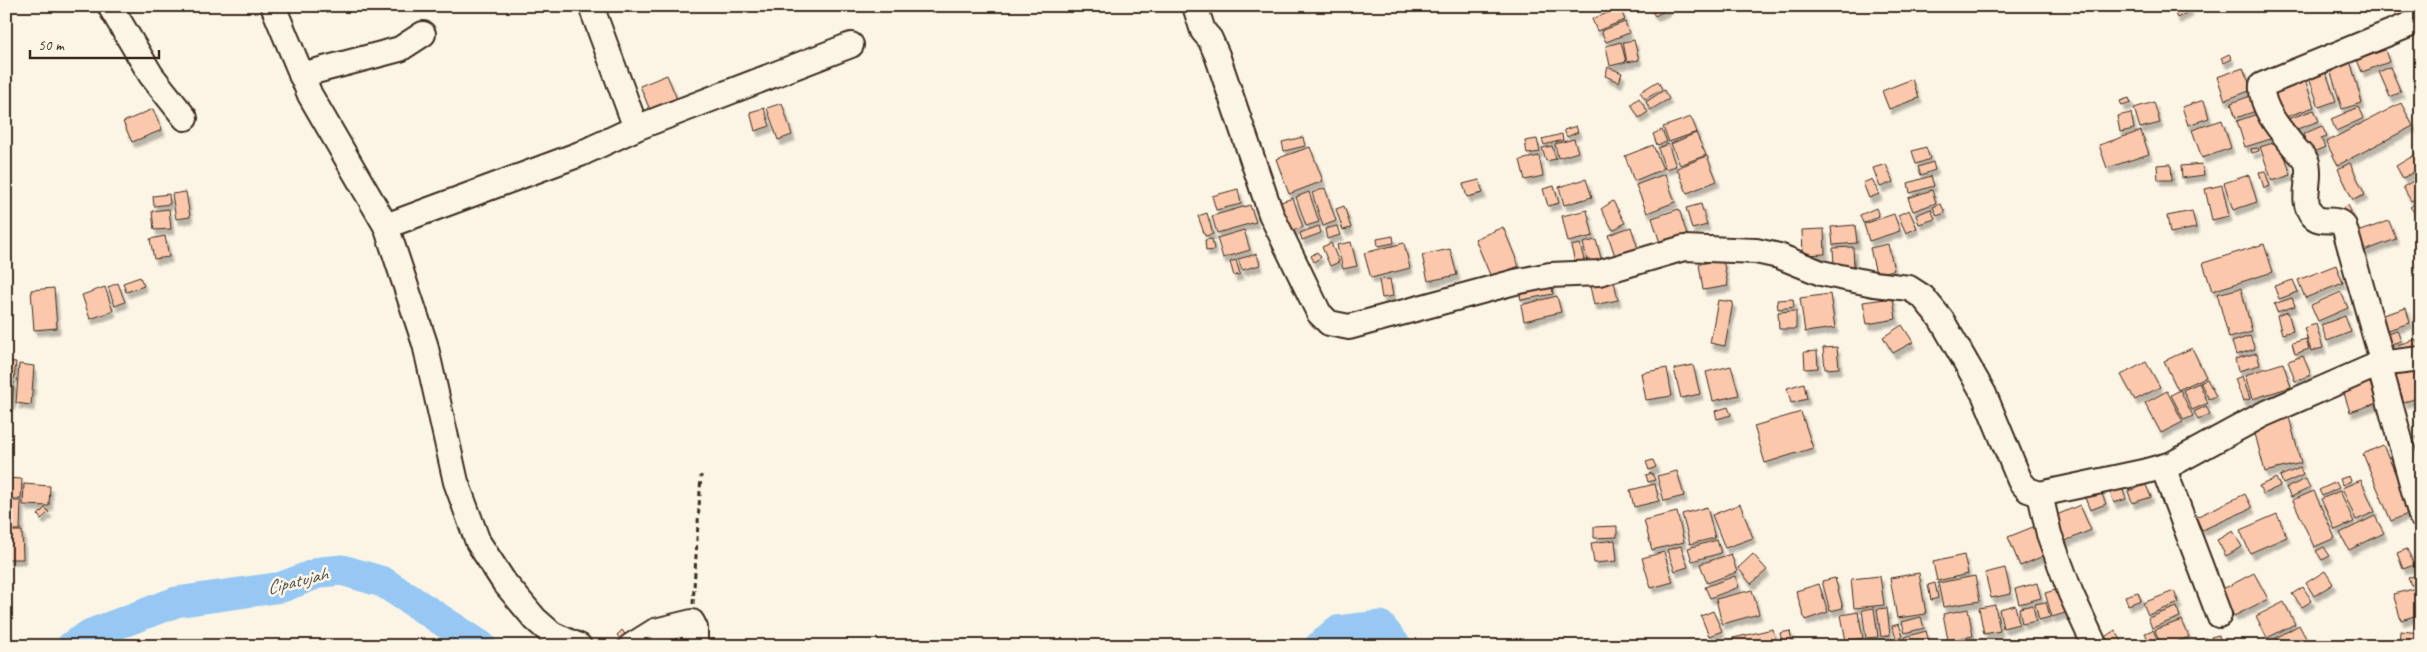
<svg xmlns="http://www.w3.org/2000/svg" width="2427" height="652" viewBox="0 0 2427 652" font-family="Caveat,sans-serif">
<defs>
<filter id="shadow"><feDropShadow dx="3" dy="5.5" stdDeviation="1" flood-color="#0004"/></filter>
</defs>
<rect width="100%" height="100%" fill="#fcf5e5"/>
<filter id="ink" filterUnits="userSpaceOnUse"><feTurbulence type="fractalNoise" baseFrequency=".02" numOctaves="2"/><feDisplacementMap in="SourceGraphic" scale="10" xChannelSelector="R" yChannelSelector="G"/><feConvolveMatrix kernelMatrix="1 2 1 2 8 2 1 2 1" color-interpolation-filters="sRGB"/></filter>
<g filter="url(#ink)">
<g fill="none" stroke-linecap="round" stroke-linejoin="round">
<g stroke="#96c8f3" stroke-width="31">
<path d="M72,646L91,634L176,602L282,587L321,572L342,570L383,582L481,646"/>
<path d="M1320,646L1337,631L1380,626L1396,646"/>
</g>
</g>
<g fill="#fcc8ac" stroke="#3b2a1e" filter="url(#shadow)">
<path d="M1649,6H1667L1668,9L1655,16Z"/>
<path d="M2172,6H2188L2190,11L2177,18Z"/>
<path d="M1620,8L1625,20L1597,31L1592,19Z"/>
<path d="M1625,22L1629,33L1606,42L1601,31Z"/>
<path d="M1634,40L1639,60L1627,62L1623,42Z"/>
<path d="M1621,42L1626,62L1610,66L1606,46Z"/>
<path d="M2385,50L2389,62L2362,72L2357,60Z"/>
<path d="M2229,54L2232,59L2224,63L2221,58Z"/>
<path d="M2350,60L2362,103L2342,109L2329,66Z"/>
<path d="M1608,67L1622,73L1619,82L1605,76Z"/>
<path d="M2390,67L2401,92L2390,97L2379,72Z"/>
<path d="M2243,68L2252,90L2225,100L2217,77Z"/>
<path d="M2325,70L2336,101L2319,107L2308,75Z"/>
<path d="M667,75L677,99L650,110L640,86Z"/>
<path d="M2304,77L2314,107L2283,118L2272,88Z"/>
<path d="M1912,79L1919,98L1889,109L1882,91Z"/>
<path d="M1658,81L1662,89L1645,99L1640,92Z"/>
<path d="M1664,90L1669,99L1650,110L1646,102Z"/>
<path d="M2259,93L2264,108L2236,118L2231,103Z"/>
<path d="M1639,98L1648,112L1639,118L1631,104Z"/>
<path d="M2129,98L2131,103L2122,106L2120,101Z"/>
<path d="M2204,100L2209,118L2188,125L2182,107Z"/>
<path d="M2154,102L2160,123L2140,128L2134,108Z"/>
<path d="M782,103L792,135L778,140L767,108Z"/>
<path d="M2401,103L2413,126L2338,165L2326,142Z"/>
<path d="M2359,107L2364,118L2336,131L2331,119Z"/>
<path d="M764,108L770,126L755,131L750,112Z"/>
<path d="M153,109L162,130L132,142L123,122Z"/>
<path d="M2314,110L2319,121L2286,133L2282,121Z"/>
<path d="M2266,111L2274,138L2245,147L2237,121Z"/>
<path d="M2131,113L2134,129L2120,132L2117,116Z"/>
<path d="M1691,117L1697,132L1669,142L1663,127Z"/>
<path d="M2222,120L2231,148L2202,158L2192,130Z"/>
<path d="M1576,126L1578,132L1567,137L1564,130Z"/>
<path d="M2322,126L2327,137L2321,139L2325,147L2311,153L2303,134Z"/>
<path d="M1662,130L1667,142L1657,145L1653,134Z"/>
<path d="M2141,131L2149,154L2107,168L2099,145Z"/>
<path d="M1696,133L1706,155L1680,165L1671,144Z"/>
<path d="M1562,134L1563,140L1544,145L1542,139Z"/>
<path d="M1303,137L1305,146L1284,151L1282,142Z"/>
<path d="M1537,139L1540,152L1527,154L1525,141Z"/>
<path d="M1574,139L1578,152L1558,158L1555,144Z"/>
<path d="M2280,141L2291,175L2272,181L2260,147Z"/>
<path d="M1668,144L1676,166L1665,169L1658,148Z"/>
<path d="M1653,145L1663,169L1634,181L1625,156Z"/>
<path d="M1552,146L1556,159L1546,161L1542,148Z"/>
<path d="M1310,147L1323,181L1289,194L1276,159Z"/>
<path d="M1926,147L1930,159L1916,164L1912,151Z"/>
<path d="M2258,148L2259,151L2252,153L2251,149Z"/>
<path d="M2418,153L2421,159V168L2403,178L2396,166Z"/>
<path d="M1539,156L1543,176L1525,180L1520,160Z"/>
<path d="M1707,156L1717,181L1687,193L1677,168Z"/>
<path d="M1933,162L1935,170L1921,175L1918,167Z"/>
<path d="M2350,163L2365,195L2353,200L2338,169Z"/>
<path d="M1886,164L1893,182L1880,187L1873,168Z"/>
<path d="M2171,164L2172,180H2158L2157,165Z"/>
<path d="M2202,164L2204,175L2182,178L2181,166Z"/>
<path d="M2265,171L2270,186L2264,188L2259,172Z"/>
<path d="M1665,174L1675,202L1647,213L1636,185Z"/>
<path d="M2249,175L2257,202L2233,210L2224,183Z"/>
<path d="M1931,176L1934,186L1910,193L1908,183Z"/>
<path d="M2421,176V196L2411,201L2403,187Z"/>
<path d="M1586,179L1592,197L1564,205L1559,187Z"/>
<path d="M1872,179L1879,194L1869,198L1863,183Z"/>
<path d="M1479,180L1483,193L1467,197L1463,184Z"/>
<path d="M2222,185L2229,216L2212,220L2205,189Z"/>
<path d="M1554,186L1559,203L1548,206L1543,189Z"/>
<path d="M1325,188L1336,221L1323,226L1312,193Z"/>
<path d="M1238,189L1241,204L1216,210L1212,196Z"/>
<path d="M1932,190L1936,203L1913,211L1908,198Z"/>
<path d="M186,192L190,217L176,219L172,194Z"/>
<path d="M1309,192L1319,222L1306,226L1296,197Z"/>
<path d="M169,194L170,204L154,206L153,196Z"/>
<path d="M1293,198L1303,227L1288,232L1278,203Z"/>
<path d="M2420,200L2421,201V221L2410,207Z"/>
<path d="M1613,201L1625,223L1613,230L1601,209Z"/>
<path d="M1701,204L1707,225L1692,229L1686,208Z"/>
<path d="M1941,204L1945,213L1937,216L1933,207Z"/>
<path d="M1250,205L1256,222L1217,233L1212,216Z"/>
<path d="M2348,205L2351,211L2343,216L2340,210Z"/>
<path d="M1344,206L1351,228L1343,230L1336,209Z"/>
<path d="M1876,208L1879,216L1863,223L1860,215Z"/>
<path d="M169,209L171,229L154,230L152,211Z"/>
<path d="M1679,209L1688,238L1661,246L1652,218Z"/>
<path d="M1931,209L1935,219L1919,224L1916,215Z"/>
<path d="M1587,210L1593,236L1568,242L1562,216Z"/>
<path d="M1909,210L1917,228L1906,233L1898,215Z"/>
<path d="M2192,211L2196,228L2170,233L2167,216Z"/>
<path d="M1207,213L1213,234L1205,236L1198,216Z"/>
<path d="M1894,214L1900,231L1869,241L1864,224Z"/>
<path d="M2389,221L2396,239L2364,251L2357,232Z"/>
<path d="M1855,225L1857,243L1833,245L1831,227Z"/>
<path d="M1319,226L1321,233L1302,240L1300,233Z"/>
<path d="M1337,226L1340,235L1327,239L1325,229Z"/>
<path d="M1503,227L1519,266L1491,277L1475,239Z"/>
<path d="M1631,227L1640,255L1617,262L1608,235Z"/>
<path d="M1824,229L1825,254L1803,255L1802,230Z"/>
<path d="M1244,230L1250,250L1223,258L1217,238Z"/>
<path d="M165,236L169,257L154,259L150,239Z"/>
<path d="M1393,236L1394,243L1378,246L1377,239Z"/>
<path d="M1212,239L1214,250L1206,251L1205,240Z"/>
<path d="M1596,240L1603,265L1589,268L1583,243Z"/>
<path d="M1351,242L1357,266L1343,269L1337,245Z"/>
<path d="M1331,243L1339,262L1330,266L1322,247Z"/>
<path d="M1404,243L1410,268L1371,278L1364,253Z"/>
<path d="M1580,244L1584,260L1575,262L1571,246Z"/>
<path d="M1888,244L1894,270L1876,274L1870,248Z"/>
<path d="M2264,244L2273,272L2212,291L2203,263Z"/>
<path d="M1853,247L1854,266H1834L1833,248Z"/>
<path d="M1450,249L1457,275L1428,281L1422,255Z"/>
<path d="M1317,252L1321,257L1314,262L1311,256Z"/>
<path d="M1257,254L1260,265L1242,270L1238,259Z"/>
<path d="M1236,260L1240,274L1234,276L1230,262Z"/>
<path d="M1723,260L1728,286L1703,290L1699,264Z"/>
<path d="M2336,265L2343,283L2305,298L2298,280Z"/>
<path d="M140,277L144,286L126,292L123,283Z"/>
<path d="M1390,279L1393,296L1382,298L1379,280Z"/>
<path d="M2293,280L2298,292L2279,299L2274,286Z"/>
<path d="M1614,281L1618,300L1594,305L1590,286Z"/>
<path d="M118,283L125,302L115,306L108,287Z"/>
<path d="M1551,283L1553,294L1521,300L1519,290Z"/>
<path d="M105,287L113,311L90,319L82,295Z"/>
<path d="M54,288L57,328L34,330L31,290Z"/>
<path d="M2241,288L2252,332L2229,338L2217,294Z"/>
<path d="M2341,292L2348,308L2318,321L2311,305Z"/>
<path d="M1830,294L1835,328L1805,332L1800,298Z"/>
<path d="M1557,296L1561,312L1524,321L1521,305Z"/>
<path d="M1893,298L1896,319L1867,324L1863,302Z"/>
<path d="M2292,298L2295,306L2277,312L2274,304Z"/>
<path d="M1793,299L1794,307L1778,309L1777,300Z"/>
<path d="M1718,300L1733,302L1725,346L1710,343Z"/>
<path d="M2406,308L2410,323L2381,332L2376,317Z"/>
<path d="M1796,311V329H1779L1778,312Z"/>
<path d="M2288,312L2293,331L2282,334L2277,316Z"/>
<path d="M2345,316L2351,332L2327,341L2321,325Z"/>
<path d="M2316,324L2323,348L2311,351L2304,328Z"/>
<path d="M1902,325L1913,342L1893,353L1883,337Z"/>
<path d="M2397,330L2401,341L2385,346L2381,335Z"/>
<path d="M2250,336L2255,349L2236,355L2232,342Z"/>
<path d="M2306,339L2309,349L2295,354L2292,343Z"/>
<path d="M2416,339L2420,351L2389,361L2385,349Z"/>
<path d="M1837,347L1839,368L1825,369L1823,348Z"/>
<path d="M2192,348L2206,377L2178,390L2164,361Z"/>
<path d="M1817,351L1818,368L1805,369L1804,352Z"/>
<path d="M2257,353L2260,365L2238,371L2235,359Z"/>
<path d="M2303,356L2311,375L2295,381L2288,361Z"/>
<path d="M6,361L16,362L14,379L6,378Z"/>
<path d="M2146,362L2160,387L2135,400L2121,375Z"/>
<path d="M2283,363L2291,387L2252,399L2245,375Z"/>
<path d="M19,364L34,366L31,405L16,403Z"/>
<path d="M1693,365L1700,394L1681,398L1674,369Z"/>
<path d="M1731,366L1739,395L1713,401L1706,372Z"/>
<path d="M2421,367V397L2404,402L2395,375Z"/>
<path d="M1667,368L1672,396L1646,400L1641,373Z"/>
<path d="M2242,376L2250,399L2243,401L2235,379Z"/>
<path d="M2207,379L2216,396L2209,399L2200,382Z"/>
<path d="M2369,380L2377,403L2350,412L2343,390Z"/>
<path d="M6,381L14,382L12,404L6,403Z"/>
<path d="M1804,383L1807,399L1791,403L1787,388Z"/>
<path d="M2199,383L2208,403L2192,410L2183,390Z"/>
<path d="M2180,390L2193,416L2184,420L2171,395Z"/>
<path d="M2167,391L2183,422L2161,433L2145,403Z"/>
<path d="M2421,400V414L2419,415L2414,403Z"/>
<path d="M2206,406L2210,414L2198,420L2194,412Z"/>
<path d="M1728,407L1731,415L1717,419L1715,411Z"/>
<path d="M1801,412L1813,448L1765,463L1754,426Z"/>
<path d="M2289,417L2301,463L2265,472L2253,426Z"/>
<path d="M2421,435V447L2416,437Z"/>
<path d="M2415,443L2420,456L2412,459L2407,446Z"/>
<path d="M2383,445L2412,512L2391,521L2363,454Z"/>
<path d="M1653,460L1656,467L1649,470L1646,462Z"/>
<path d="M2300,468L2303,475L2283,484L2280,476Z"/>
<path d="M1677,471L1684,496L1664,501L1657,476Z"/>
<path d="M1652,473L1655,480L1648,482L1646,475Z"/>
<path d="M2349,476L2351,481L2342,485L2340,479Z"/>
<path d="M6,478L22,479L21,499H6Z"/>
<path d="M2276,478L2280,486L2263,494L2259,486Z"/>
<path d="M2306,479L2310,488L2291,497L2286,488Z"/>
<path d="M2361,480L2375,512L2356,520L2342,488Z"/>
<path d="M2336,482L2339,488L2322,496L2319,490Z"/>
<path d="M24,484L50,486L49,506L23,505Z"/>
<path d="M1655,484L1659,501L1634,507L1630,490Z"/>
<path d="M2121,485L2126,499L2114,503L2109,489Z"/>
<path d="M2146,485L2151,497L2132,503L2128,491Z"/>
<path d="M2099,487L2106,504L2090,510L2083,493Z"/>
<path d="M2314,491L2335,538L2314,547L2293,500Z"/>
<path d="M2340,491L2354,522L2335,530L2321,499Z"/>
<path d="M2245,494L2252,508L2202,530L2196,517Z"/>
<path d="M6,501H21L20,530H6Z"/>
<path d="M1740,504L1753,538L1725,548L1712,515Z"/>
<path d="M2080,505L2091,530L2063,542L2052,517Z"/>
<path d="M1707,507L1715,538L1690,544L1682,514Z"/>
<path d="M45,508L49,512L41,519L38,515Z"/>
<path d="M1677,512L1684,542L1652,550L1644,520Z"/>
<path d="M2277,514L2287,537L2250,553L2240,530Z"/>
<path d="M2375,516L2384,533L2349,550L2340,533Z"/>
<path d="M2038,525L2050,553L2020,566L2008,537Z"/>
<path d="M1617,526V537L1594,538V527Z"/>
<path d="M6,531H22L23,559H6Z"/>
<path d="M2233,531L2242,547L2226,556L2217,540Z"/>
<path d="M1615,540L1617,561L1594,563L1591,543Z"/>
<path d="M1717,540L1721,553L1692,561L1688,548Z"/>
<path d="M1681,546L1688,567L1675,571L1667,550Z"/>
<path d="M2324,547L2330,556L2322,560L2316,551Z"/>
<path d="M2407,549L2414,565L2403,569L2397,553Z"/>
<path d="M1664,552L1673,582L1651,588L1642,558Z"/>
<path d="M1731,554L1737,572L1707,583L1700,564Z"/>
<path d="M1753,554L1767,570L1751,584L1738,568Z"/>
<path d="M1964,555L1968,574L1937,581L1933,562Z"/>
<path d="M2005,568L2011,594L1991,598L1985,573Z"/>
<path d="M2325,571L2333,584L2314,596L2306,583Z"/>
<path d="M1919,573L1926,614L1897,618L1890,578Z"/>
<path d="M2254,573L2268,599L2234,616L2221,590Z"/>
<path d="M2421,573V581L2411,585L2408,578Z"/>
<path d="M1735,576L1739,587L1710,598L1705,587Z"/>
<path d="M1880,576L1884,605L1854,608L1851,579Z"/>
<path d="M1975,576L1980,601L1943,607L1938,583Z"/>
<path d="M1835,578L1843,608L1830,611L1822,581Z"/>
<path d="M1935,583L1938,598L1931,600L1928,585Z"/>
<path d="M2037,583L2041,598L2019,604L2015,589Z"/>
<path d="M1819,584L1828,612L1805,620L1796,591Z"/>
<path d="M2421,586V601L2416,588Z"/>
<path d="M2303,587L2312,601L2302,607L2292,594Z"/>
<path d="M2059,589L2065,613L2052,617L2045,593Z"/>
<path d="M2413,589L2421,614L2401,620L2393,594Z"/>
<path d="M1752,590L1759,614L1722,624L1716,599Z"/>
<path d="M2174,591L2179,603L2148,615L2143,603Z"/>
<path d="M2138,592L2141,600L2128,605L2125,596Z"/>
<path d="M2046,602L2050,617L2039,620L2035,604Z"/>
<path d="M2284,602L2295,624L2267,638L2256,616Z"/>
<path d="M1995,605L2000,631L1984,634L1979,608Z"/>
<path d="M2015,605L2019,624L2003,628L1999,609Z"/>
<path d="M2033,605L2036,621L2022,624L2019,608Z"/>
<path d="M2177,607L2180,617L2152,628L2148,618Z"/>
<path d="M1874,608L1878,637L1866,638L1862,610Z"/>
<path d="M1887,608L1890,635L1881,637L1877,609Z"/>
<path d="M1968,609L1973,636L1948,640L1943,614Z"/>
<path d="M1713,611L1722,631L1709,636L1701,616Z"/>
<path d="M1858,612L1863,638L1846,641L1841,615Z"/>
<path d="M1921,617L1924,628L1905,633L1902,622Z"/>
<path d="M2182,620L2189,637L2167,646H2161L2155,630Z"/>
<path d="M1899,624L1903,636L1896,638L1892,626Z"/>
<path d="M2299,625L2310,646H2280L2276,638Z"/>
<path d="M1773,629L1777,646H1734L1733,638Z"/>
<path d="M622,630L627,637L622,641L617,635Z"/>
<path d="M2115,630L2123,643L2118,646H2102L2099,641Z"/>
<path d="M2153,630L2160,646H2151L2145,633Z"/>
<path d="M666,631L671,644L662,646L658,633Z"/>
<path d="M1790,631L1793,646H1783L1780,633Z"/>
<path d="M1926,631L1930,645L1908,646L1905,637Z"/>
<path d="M2400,631L2421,633V646H2399Z"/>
<path d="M2219,635L2221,646H2213L2211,637Z"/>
<path d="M2207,638L2209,646H2194L2193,641Z"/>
<path d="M1890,641L1891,646H1881V642Z"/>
</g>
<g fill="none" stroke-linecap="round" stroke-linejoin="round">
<g stroke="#3b2a1e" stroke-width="28">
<g id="minor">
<path d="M110,6L151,75L185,118"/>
<path d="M273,6L310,95L386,226L425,344L456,482L478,542L504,582L535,619L552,634L579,646"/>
<path d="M591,6L636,128"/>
<path d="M1195,6L1203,31L1210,39L1217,55L1271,214L1319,313L1329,323L1349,327L1515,282L1550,275L1599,273L1684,248L1756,251L1779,256L1821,273L1874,284L1909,288L1923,297L1941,319L1984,394L2020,481L2028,490L2040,494L2143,472L2172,464L2262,415L2379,364L2421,359"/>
<path d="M301,75L400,49L423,34"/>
<path d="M386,226L580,154L636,128L851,45"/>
<path d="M2379,364L2421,516"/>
<path d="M2383,364L2344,226C2336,216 2322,225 2313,216C2299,201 2312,180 2307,163C2305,158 2299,153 2295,148C2282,132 2260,108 2262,85L2421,20"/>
<path d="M2163,467L2219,615"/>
<path d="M2040,494L2049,534L2071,594L2095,646"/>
<path d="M631,646L655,631L692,622L695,628V646"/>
</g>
</g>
<path stroke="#3b2a1e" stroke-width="3" stroke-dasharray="5 4" stroke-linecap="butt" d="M693,604L701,475"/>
<use href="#minor" stroke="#fcf5e5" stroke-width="24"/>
</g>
</g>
<g text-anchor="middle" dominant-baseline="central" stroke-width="5" stroke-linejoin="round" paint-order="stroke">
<g font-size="19" font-style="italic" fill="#525253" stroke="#fcf5e5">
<text transform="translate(297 581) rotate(-14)">Cipatujah</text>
</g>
</g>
<rect width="2427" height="652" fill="none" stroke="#fcf5e5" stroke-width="25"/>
<rect x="12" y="12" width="2402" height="627" fill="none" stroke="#3b2a1e" stroke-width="2" filter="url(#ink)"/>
<path d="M30 50v8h129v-8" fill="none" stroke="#3b2a1e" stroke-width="2.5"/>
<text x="38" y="50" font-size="15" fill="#3b2a1e" stroke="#fcf5e5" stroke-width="4" paint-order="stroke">50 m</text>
</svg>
